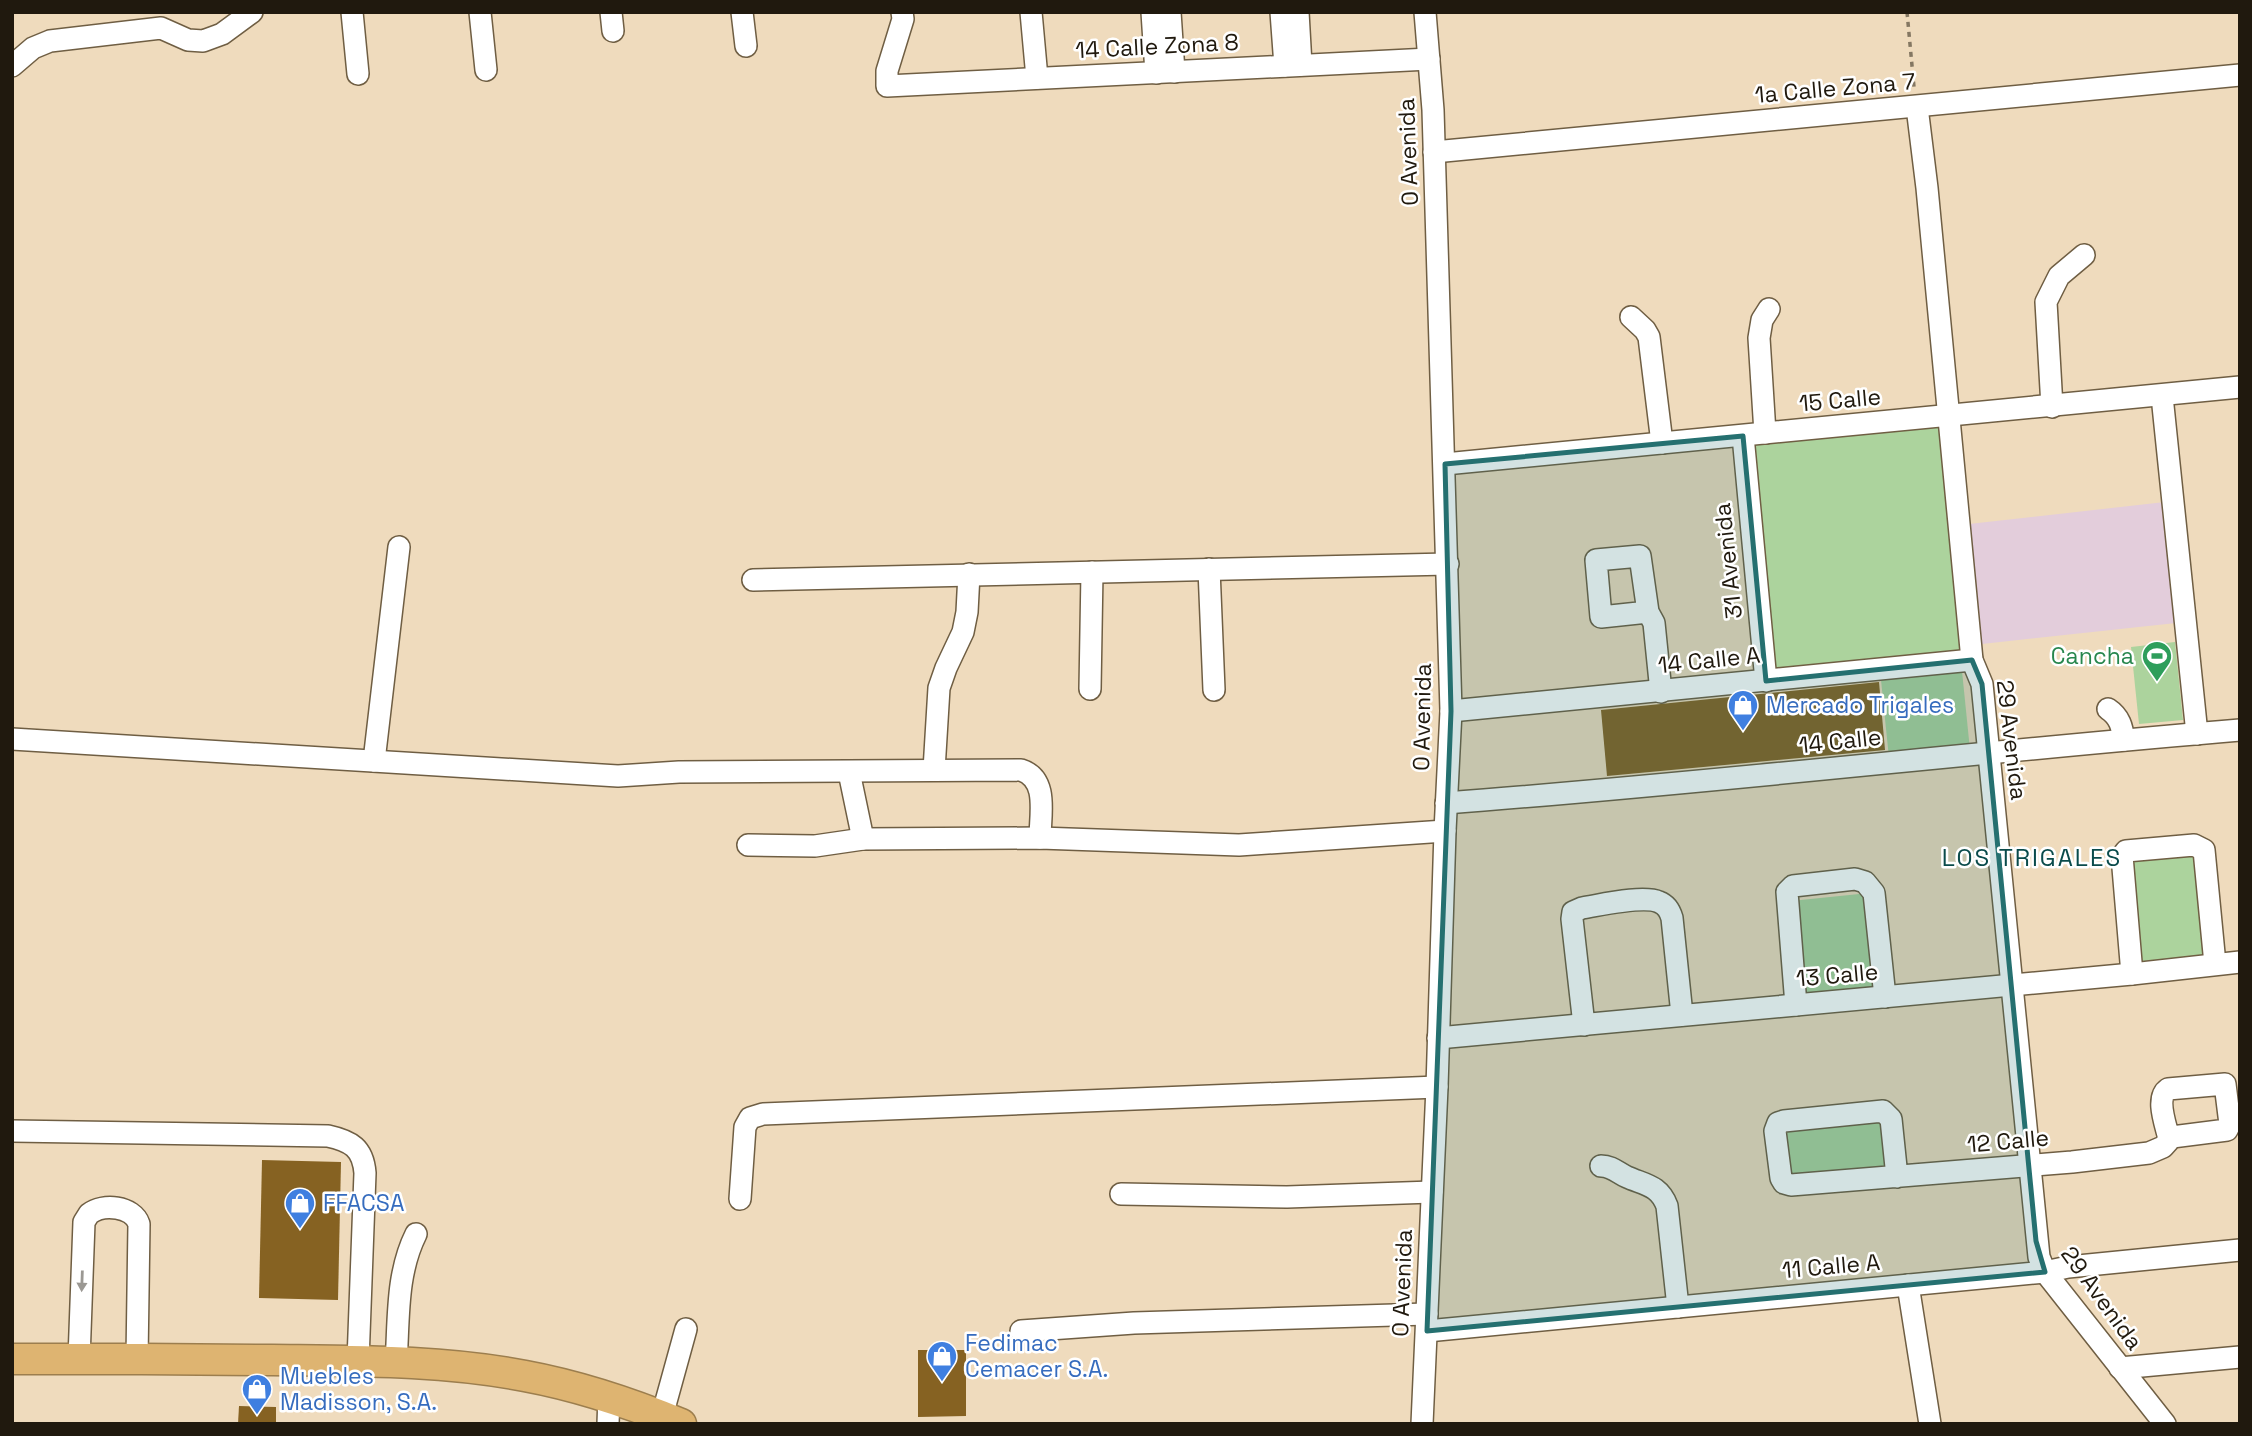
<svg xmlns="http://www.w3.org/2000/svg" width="2252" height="1436" viewBox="0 0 2252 1436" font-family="'Space Grotesk',sans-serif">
<rect width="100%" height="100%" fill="#efdbbd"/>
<path fill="#e3cddb" d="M2165,502L2176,623L1982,644L1969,524Z"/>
<g fill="#acd39d">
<path d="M1943,424L1962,653L1770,669L1751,441Z"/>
<path d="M2175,642L2183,720L2139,724L2131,647Z"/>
<path d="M1962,671L1970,750L1889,758L1881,680Z"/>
<path d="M2196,849L2206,955L2136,962L2126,855Z"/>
<path d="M1869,893L1879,987L1800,995L1791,901Z"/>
<path d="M1885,1116L1890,1170L1791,1180L1786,1127Z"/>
</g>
<g fill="#866222">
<path d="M1879,682L1885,750L1607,776L1601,710Z"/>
<path d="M262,1160L341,1162L338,1300L259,1298Z"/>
<path d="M918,1350H966V1416L918,1417Z"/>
<path d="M239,1406L276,1407V1424H238Z"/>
</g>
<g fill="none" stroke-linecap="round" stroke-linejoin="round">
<g stroke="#6f5e43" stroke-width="24">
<g id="minor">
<path d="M352,12L358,74"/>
<path d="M480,12L486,70"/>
<path d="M611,12L613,31"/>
<path d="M742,12L746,46"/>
<path d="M902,12L903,19L887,71V86L1429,59"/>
<path d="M1031,12L1037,78"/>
<path d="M1152,12L1156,73"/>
<path d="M1170,12L1174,72"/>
<path d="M1281,12L1285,66"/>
<path d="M1298,12L1301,65"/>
<path d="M12,66L33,48L50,41L161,28L188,40L203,41L222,34L252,12"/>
<path d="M1917,107L1927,188L1972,660L1982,684L2039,1257L2045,1272L2165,1424"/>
<path d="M1434,152L2240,75"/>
<path d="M1631,317L1645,330L1649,337L1662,443"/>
<path d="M2162,396L2197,734"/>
<path d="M2052,407L2046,302L2059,276L2084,255"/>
<path d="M1765,433L1759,338L1762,320L1769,309"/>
<path d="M1743,436L1766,681"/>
<path d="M1445,464L2240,387"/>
<path d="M1209,569L1214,690"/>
<path d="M753,580L1448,564"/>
<path d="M1648,612L1601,617L1596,560L1640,556L1648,612L1654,623L1661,692"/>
<path d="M1090,689L1092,572"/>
<path d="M2108,709C2120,717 2122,727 2124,740"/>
<path d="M1451,711L1972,660"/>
<path d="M12,739L618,776L679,772L1021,770C1049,779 1040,815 1040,838"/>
<path d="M374,761L399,547"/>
<path d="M934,770L939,688L946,668L963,632L967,612L969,574"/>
<path d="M849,772L863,839"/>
<path d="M1446,803C1711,783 1975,752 2240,730"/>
<path d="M748,845L815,846L863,839L1040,838L1239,845L1445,831"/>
<path d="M2132,974L2122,856L2126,851L2194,845L2204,850L2215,964"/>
<path d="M1796,1005L1787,892L1793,886L1855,879L1865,882L1874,893L1885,997"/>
<path d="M1584,1025L1572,919L1573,912L1582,908C1601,905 1643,895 1659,902C1667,905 1670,911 1672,918L1682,1015"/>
<path d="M1438,1038L2132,974L2240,962"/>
<path d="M12,1131L328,1136C351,1141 363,1148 365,1173L358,1361"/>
<path d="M1601,1166C1612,1166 1618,1173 1627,1177C1645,1185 1659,1185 1667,1206L1678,1307"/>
<path d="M1897,1177L1891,1119L1883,1111L1784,1121L1778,1123L1775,1131L1781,1178L1784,1183L1791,1185L2072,1162L2149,1153L2163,1147L2172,1137L2227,1130L2230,1124L2225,1084L2168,1089C2155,1098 2166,1125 2169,1139"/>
<path d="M1121,1194L1287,1197L1432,1192"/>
<path d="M740,1199L745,1127L750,1118L763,1114L1437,1087"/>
<path d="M1908,1285L1930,1424"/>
<path d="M1021,1331L1134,1323L1427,1314"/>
<path d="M1427,1331L2045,1272L2068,1267L2240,1250"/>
<path d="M79,1359L84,1222L89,1214C103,1203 133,1206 139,1224L137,1359"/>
<path d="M396,1363C399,1319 396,1274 416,1234"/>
<path d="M2120,1368L2240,1357"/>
<path d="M662,1416L686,1329"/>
<path d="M608,1424L609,1396"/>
<path d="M1422,1424L1437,1087L1445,831L1451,711L1433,110L1425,12"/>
</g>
</g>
<g stroke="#9c7e4e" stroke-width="33">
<path id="highway" d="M12,1359C99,1359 185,1359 272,1360C356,1361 442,1360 525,1376C579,1386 630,1403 681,1424"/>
</g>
<path stroke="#847762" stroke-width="3.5" stroke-dasharray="5 5" stroke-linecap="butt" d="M1907,12L1914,87"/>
<use href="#minor" stroke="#fff" stroke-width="21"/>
<use href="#highway" stroke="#deb471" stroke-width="30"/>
</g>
<defs><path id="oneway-solid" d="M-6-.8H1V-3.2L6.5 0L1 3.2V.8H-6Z" transform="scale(1.75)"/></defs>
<use fill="#9b9893" href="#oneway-solid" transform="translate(82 1281) rotate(92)"/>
<path fill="#257070" fill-opacity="0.2" stroke="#257070" stroke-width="5" stroke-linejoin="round" d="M1743,436L1766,681L1972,660L1982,684L2036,1241L2045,1272L1427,1331L1451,711L1445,464Z"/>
<defs>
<g id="stadium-pin" transform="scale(1.575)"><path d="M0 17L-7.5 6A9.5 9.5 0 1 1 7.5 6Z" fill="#2e9e5b" stroke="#fff"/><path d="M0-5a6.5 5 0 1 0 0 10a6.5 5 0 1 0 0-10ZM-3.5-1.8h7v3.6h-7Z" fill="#fff"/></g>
<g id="shop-pin" transform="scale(1.575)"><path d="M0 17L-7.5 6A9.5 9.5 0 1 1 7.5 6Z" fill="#3f7fe0" stroke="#fff"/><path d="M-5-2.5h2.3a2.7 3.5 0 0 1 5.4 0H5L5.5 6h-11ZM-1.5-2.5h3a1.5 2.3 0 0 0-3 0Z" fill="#fff"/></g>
</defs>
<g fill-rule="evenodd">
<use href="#stadium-pin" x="2157" y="656"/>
<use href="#shop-pin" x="1743" y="705"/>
<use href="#shop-pin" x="300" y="1203"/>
<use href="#shop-pin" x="942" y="1356"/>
<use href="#shop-pin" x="257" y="1389"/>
</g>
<g text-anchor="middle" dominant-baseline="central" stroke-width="5" stroke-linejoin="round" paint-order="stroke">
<g font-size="23" fill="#20190e" stroke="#fff">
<text transform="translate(1157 46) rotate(-3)">14 Calle Zona 8</text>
<text transform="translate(1835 88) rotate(-5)">1a Calle Zona 7</text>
<text transform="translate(1408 152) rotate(-92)">0 Avenida</text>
<text transform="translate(1840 400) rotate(-5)">15 Calle</text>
<text transform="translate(1728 561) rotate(-96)">31 Avenida</text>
<text transform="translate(1709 660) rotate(-6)">14 Calle A</text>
<text transform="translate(1422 717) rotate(-89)">0 Avenida</text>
<text transform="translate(2012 740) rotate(83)">29 Avenida</text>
<text transform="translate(1840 741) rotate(-6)">14 Calle</text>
<text transform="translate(1837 975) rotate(-5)">13 Calle</text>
<text transform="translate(2008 1141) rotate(-5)">12 Calle</text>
<text transform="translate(1831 1266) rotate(-5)">11 Calle A</text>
<text transform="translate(1402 1283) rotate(-88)">0 Avenida</text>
<text transform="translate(2102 1298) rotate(54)">29 Avenida</text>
</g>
<g font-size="23" fill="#27864d" stroke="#fff" text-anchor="end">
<text x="2134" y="656">Cancha</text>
</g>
<g font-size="23" fill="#366cbe" stroke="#fff" text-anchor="start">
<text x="1766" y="705">Mercado Trigales</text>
<text x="323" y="1203">FFACSA</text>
<text x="965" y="1343">Fedimac<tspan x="965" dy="26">Cemacer S.A.</tspan></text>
<text x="280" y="1376">Muebles<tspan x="280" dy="26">Madisson, S.A.</tspan></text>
</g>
<g font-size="24" letter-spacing="2" fill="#0a4b4b" stroke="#fff">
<text x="2032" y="857">LOS TRIGALES</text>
</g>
</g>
<rect width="2252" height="1436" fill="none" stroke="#20190e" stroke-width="28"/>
</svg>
